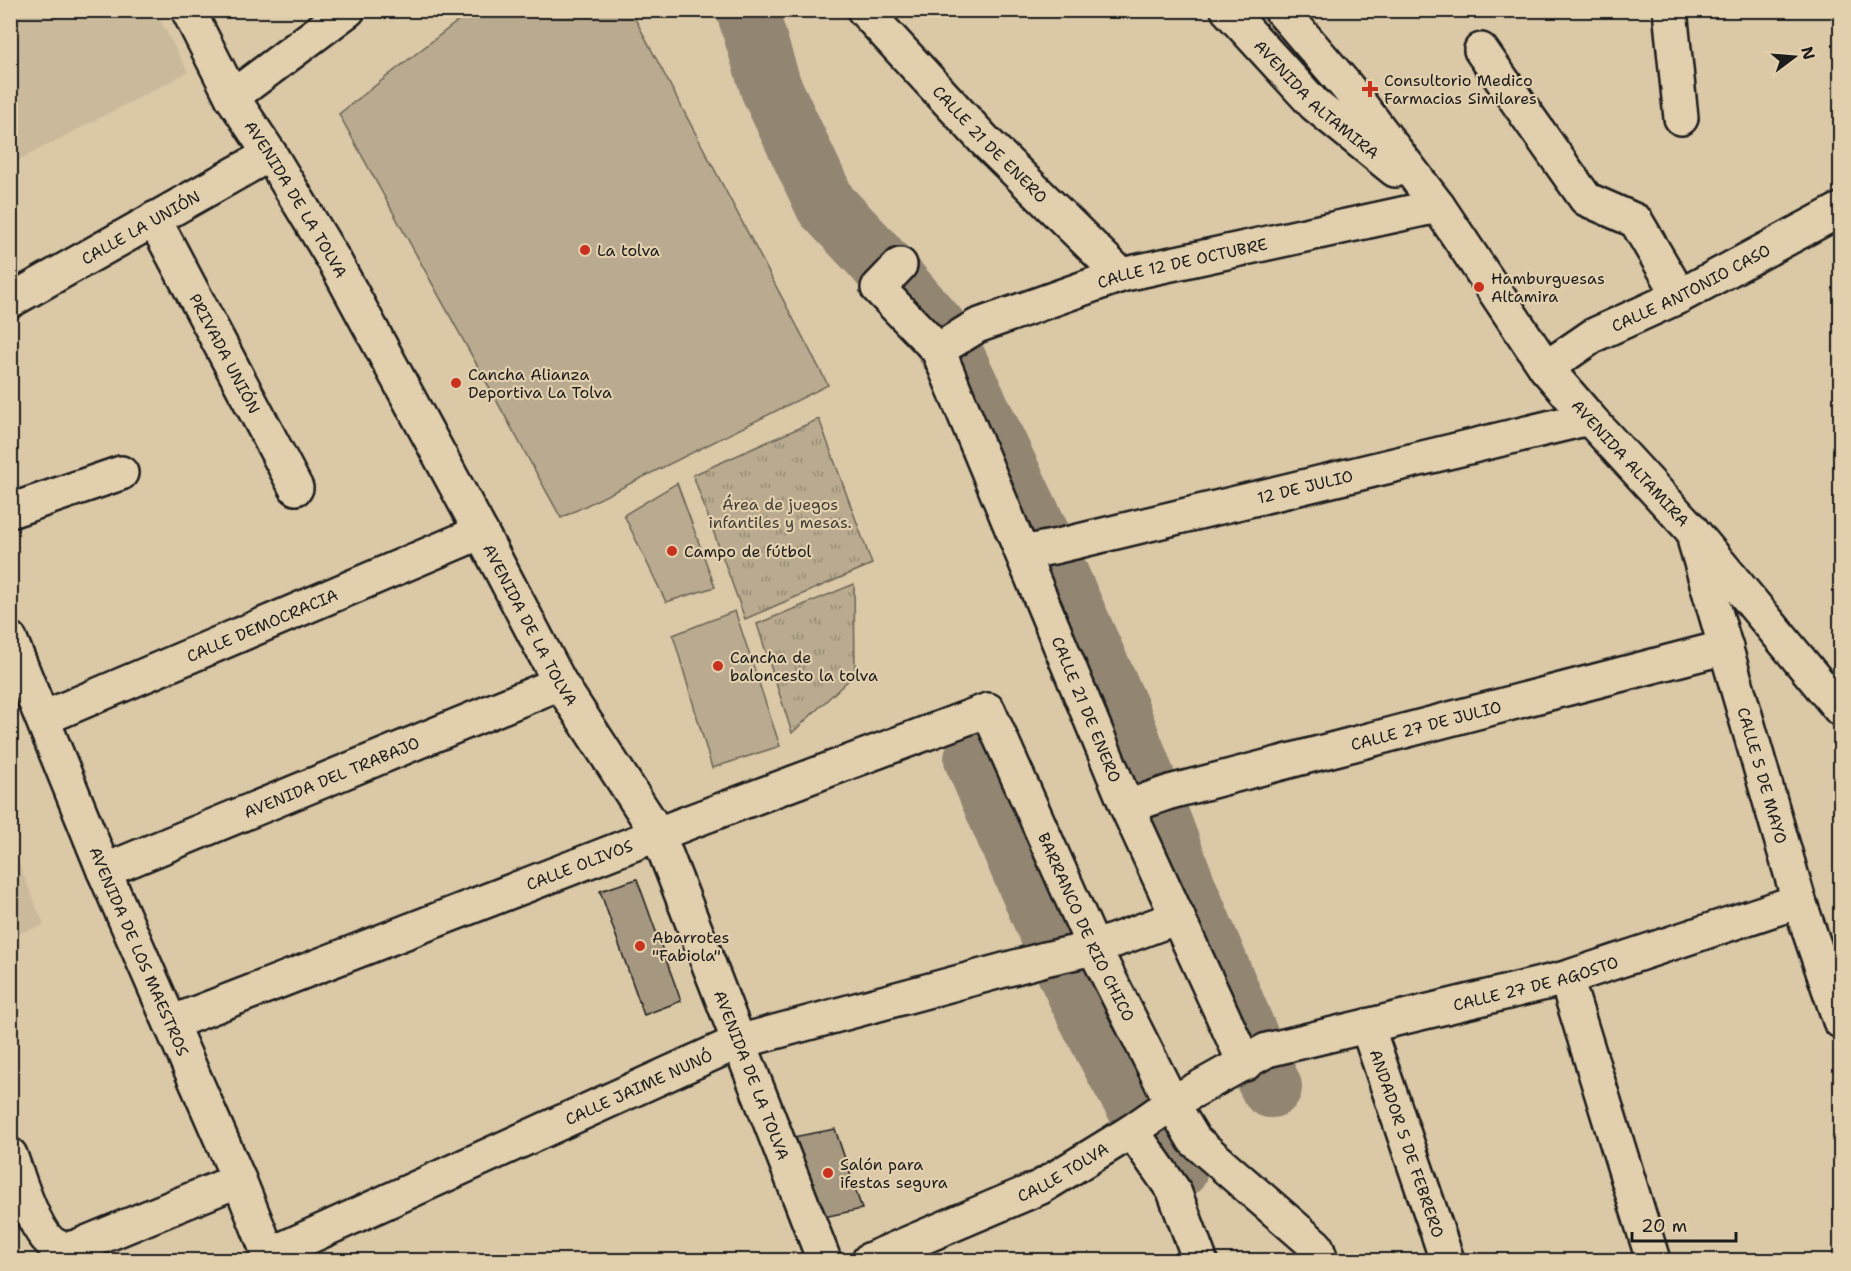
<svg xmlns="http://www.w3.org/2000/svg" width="1851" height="1271" viewBox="0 0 1851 1271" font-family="'Shantell Sans',sans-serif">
<defs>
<pattern id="park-tufts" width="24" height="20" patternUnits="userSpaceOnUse" patternTransform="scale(1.5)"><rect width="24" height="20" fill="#baab90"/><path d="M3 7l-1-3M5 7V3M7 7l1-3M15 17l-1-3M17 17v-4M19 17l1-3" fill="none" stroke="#968a75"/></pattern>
</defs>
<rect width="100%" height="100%" fill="#dac8a7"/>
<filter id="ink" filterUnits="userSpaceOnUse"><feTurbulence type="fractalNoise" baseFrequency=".0167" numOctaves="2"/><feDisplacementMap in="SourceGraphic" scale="12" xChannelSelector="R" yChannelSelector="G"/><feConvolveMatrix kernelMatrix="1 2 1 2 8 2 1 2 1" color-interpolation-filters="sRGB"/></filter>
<g filter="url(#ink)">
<g fill="#cab99b">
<path d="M11,10L155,11L188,72L11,164Z"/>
<path d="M10,843L44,925L11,936H10Z"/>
</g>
<g fill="#baab90" stroke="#6b6456" stroke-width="1.5">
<path d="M472,10L631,11L828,385L561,518L339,114Z"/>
<path d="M677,483L715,587L666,602L624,515Z"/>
<path d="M735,611L780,746L712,768L673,635Z"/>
</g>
<g fill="url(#park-tufts)" stroke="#6b6456" stroke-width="1.5">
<path d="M819,419L872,564L745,619L693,475Z"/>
<path d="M854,584L855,674L792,733L757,624Z"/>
</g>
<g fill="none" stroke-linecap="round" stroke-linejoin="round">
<g stroke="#928572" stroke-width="62">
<path d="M747,10L771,88L826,205L873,255L936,328L957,363L1051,560L1119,712L1187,892L1256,1057L1271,1087"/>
<path d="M975,759C1035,898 1091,1043 1177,1169"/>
</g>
</g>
<g fill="#a59780" stroke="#1c1c1c" stroke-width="1.5">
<path d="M637,879L681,1001L644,1015L600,891Z"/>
<path d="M835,1129L862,1209L824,1217L793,1137Z"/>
</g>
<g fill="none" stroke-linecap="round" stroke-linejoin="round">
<g stroke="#1c1c1c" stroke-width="38">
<g id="minor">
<path id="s1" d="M188,10L232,97L270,154L335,262L481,532L560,683L658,834L824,1260"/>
<path id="s2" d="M864,10L984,140L1121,275"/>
<path id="s3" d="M1228,10L1315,105L1395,170"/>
<path id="s4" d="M1281,10L1347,87L1438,206L1546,368L1589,418L1691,529L1840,709"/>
<path d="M1670,10L1681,118"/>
<path d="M1481,50L1586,199L1636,221L1680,296"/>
<path d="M232,97L348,10"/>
<path id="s5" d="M154,219L296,488"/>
<path id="s6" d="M900,265L878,288L938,350L1127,807L1245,1064"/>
<path id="s7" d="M10,301L270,154"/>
<path id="s8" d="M938,350L977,326L1121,275L1438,206"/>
<path id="s9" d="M1546,368L1594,335L1680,296L1840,210"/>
<path d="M10,511L121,473"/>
<path id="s10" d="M1695,542L1799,901L1840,1021"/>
<path id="s11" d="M1021,548L1033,551L1058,546L1589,418"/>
<path id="s12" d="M44,718L481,532"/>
<path id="s13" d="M1127,807L1170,792L1726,647"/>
<path id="s14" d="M104,871L560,683"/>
<path d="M1566,978L1653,1260"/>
<path id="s15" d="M171,1023L692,821L988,710L1094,948L1172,1103L1194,1140L1316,1246L1321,1260"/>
<path id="s16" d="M1367,1026L1447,1260"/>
<path d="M1132,1131L1174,1191L1200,1260"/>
<path d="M10,1155C19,1178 36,1243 62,1248C66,1249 72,1248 76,1247L239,1180"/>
<path id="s17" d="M269,1255L738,1042L1045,959L1094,948L1178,917"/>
<path id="s18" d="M869,1260L1041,1187L1132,1131L1172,1103L1267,1050L1566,978L1799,901"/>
</g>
</g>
<g stroke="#1c1c1c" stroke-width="38">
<g id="major">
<path id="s19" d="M10,639L104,871L239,1180L271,1260"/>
</g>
</g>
<use href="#minor" stroke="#e2cfad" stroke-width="33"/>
<use href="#major" stroke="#e2cfad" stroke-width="33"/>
</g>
</g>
<g fill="#c8321e" stroke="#e2cfad" stroke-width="2">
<path d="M1367 80h6v6h6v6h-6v6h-6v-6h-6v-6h6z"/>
<circle cx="585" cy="250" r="6"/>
<circle cx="1479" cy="287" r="6"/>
<circle cx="456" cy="383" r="6"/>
<circle cx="672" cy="551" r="6"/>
<circle cx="718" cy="666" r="6"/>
<circle cx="640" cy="946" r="6"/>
<circle cx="828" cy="1173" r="6"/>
</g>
<g text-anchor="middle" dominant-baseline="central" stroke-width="4.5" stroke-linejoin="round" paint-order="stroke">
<g font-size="16" fill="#1c1c1c" stroke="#e2cfad" text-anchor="start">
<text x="1384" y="80">Consultorio Medico<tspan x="1384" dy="18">Farmacias Similares</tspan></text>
<text x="597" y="250">La tolva</text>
<text x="1491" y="278">Hamburguesas<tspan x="1491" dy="18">Altamira</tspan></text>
<text x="468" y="374">Cancha Alianza<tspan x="468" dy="18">Deportiva La Tolva</tspan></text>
<text x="684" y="551">Campo de fútbol</text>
<text x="730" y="657">Cancha de<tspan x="730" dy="18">baloncesto la tolva</tspan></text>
<text x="652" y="937">Abarrotes<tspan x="652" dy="18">"Fabiola"</tspan></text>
<text x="840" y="1164">Salón para<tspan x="840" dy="18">ifestas segura</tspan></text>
</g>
<g font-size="16" fill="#1c1c1c" stroke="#e2cfad">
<text stroke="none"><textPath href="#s3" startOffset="126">AVENIDA ALTAMIRA</textPath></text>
<text stroke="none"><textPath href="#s2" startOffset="184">CALLE 21 DE ENERO</textPath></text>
<text stroke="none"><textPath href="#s1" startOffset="218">AVENIDA DE LA TOLVA</textPath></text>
<text stroke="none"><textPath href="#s7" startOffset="150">CALLE LA UNIÓN</textPath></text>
<text stroke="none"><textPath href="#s8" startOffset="261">CALLE 12 DE OCTUBRE</textPath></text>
<text stroke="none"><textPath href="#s9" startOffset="166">CALLE ANTONIO CASO</textPath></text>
<text stroke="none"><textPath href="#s5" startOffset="152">PRIVADA UNIÓN</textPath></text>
<text stroke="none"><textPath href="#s4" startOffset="573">AVENIDA ALTAMIRA</textPath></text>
<text stroke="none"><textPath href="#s11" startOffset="292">12 DE JULIO</textPath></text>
<text stroke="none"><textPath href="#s1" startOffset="704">AVENIDA DE LA TOLVA</textPath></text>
<text stroke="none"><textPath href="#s12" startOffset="237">CALLE DEMOCRACIA</textPath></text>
<text stroke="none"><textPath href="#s6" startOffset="507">CALLE 21 DE ENERO</textPath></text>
<text stroke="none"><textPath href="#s13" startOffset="310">CALLE 27 DE JULIO</textPath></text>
<text stroke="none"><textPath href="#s10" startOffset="243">CALLE 5 DE MAYO</textPath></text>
<text stroke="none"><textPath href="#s14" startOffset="246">AVENIDA DEL TRABAJO</textPath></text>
<text stroke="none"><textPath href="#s15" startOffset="438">CALLE OLIVOS</textPath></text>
<text stroke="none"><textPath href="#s15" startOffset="1113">BARRANCO DE RIO CHICO</textPath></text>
<text stroke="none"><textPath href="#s19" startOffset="338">AVENIDA DE LOS MAESTROS</textPath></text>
<text stroke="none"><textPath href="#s18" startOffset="728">CALLE 27 DE AGOSTO</textPath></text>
<text stroke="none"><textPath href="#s1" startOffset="1208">AVENIDA DE LA TOLVA</textPath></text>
<text stroke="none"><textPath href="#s17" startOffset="406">CALLE JAIME NUNÓ</textPath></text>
<text stroke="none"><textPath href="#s16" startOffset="124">ANDADOR 5 DE FEBRERO</textPath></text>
<text stroke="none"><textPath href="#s18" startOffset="213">CALLE TOLVA</textPath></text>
</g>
<g font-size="16" fill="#444039" stroke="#e2cfad">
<text x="780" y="504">Área de juegos<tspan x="780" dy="18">infantiles y mesas.</tspan></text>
</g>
</g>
<rect width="1851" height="1271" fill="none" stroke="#e2cfad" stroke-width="36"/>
<rect x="18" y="18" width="1815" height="1235" fill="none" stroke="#1c1c1c" stroke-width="2" filter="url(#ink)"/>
<g transform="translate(1794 57) rotate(74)" stroke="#e2cfad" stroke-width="4.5" paint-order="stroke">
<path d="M0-4.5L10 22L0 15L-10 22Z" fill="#1c1c1c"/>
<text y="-9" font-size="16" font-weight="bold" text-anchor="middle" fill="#1c1c1c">N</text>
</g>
<path d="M1632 1232v9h104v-9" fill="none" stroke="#1c1c1c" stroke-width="3"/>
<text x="1641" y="1232" font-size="18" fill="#1c1c1c" stroke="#e2cfad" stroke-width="4.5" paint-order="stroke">20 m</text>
</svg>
